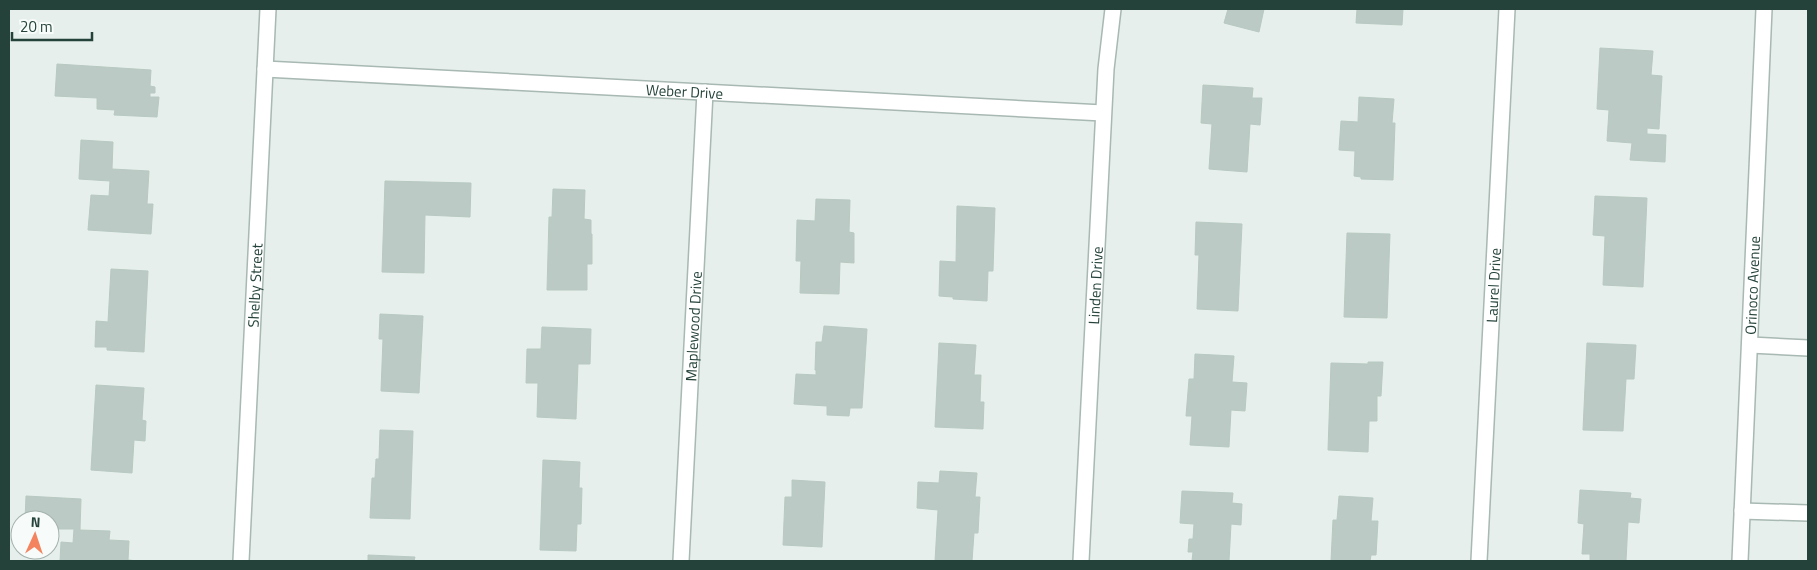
<svg xmlns="http://www.w3.org/2000/svg" width="1817" height="570" viewBox="0 0 1817 570" font-family="'Titillium Web',sans-serif">
<rect width="100%" height="100%" fill="#e6efeb"/>
<g fill="#bbcac4" stroke="#b8c9c2">
<path d="M1228,9H1264L1259,32L1224,23Z"/>
<path d="M1357,9H1403L1402,25L1356,23Z"/>
<path d="M1600,48L1653,51L1651,75L1662,76L1659,129L1647,128V134L1666,135L1665,162L1630,160L1632,143L1607,141L1609,110L1597,109Z"/>
<path d="M57,64L151,70L150,86L155,87V93H150V97H159L157,117L114,115L115,110L97,109V98L55,96Z"/>
<path d="M1203,85L1253,88L1252,98H1262L1260,125L1250,124L1247,172L1209,169L1212,124L1201,123Z"/>
<path d="M1359,97L1394,99L1392,123H1395L1393,180L1361,179V177L1354,176L1355,151L1339,150L1341,121L1358,122Z"/>
<path d="M81,140L113,142L112,169L149,171L147,204H153L151,234L88,230L91,195L109,196L110,181L79,179Z"/>
<path d="M385,181L471,183L470,217L425,215L424,273L382,272Z"/>
<path d="M553,189L585,190L584,219L591,220V234H592V264H587V290H547L549,217H552Z"/>
<path d="M1595,196L1647,198L1643,287L1603,285L1605,236L1593,235Z"/>
<path d="M816,199L850,200L849,232L854,233V263L840,262L839,294L800,293L801,261H796L797,220L815,221Z"/>
<path d="M957,206L995,208L993,271H988L987,301L953,299V297L939,296L940,261L956,262Z"/>
<path d="M1196,222L1242,224L1238,311L1197,309L1199,255H1195Z"/>
<path d="M1347,233L1390,234L1387,318L1344,317Z"/>
<path d="M111,269L148,271L144,352L107,350V347H95L96,321L108,322Z"/>
<path d="M380,314L423,316L419,393L381,391L383,339H379Z"/>
<path d="M824,326L867,329L862,408H850L849,416L827,415V406L794,404L796,374L816,375V370H815L816,342H822Z"/>
<path d="M542,327L591,329L590,364H578L576,419L537,417L538,383H526L527,349H541Z"/>
<path d="M939,343L976,345L974,375H981L980,402H984L983,429L935,427Z"/>
<path d="M1587,343L1636,345L1634,379H1626L1623,431L1583,430Z"/>
<path d="M1195,354L1234,356L1232,382L1247,383L1245,411L1231,410L1229,447L1190,445L1192,416H1186L1189,379H1194Z"/>
<path d="M1368,362H1383L1381,396H1377V421H1369L1368,452L1328,450L1331,363L1368,364Z"/>
<path d="M96,385L144,388L142,420L146,421L145,441L134,440L132,473L91,470Z"/>
<path d="M380,430L413,431L410,519L370,518L372,478H375L376,459H379Z"/>
<path d="M543,460L580,462L579,488H582L581,524H577L576,551L540,550Z"/>
<path d="M940,471L977,473L975,497H980L978,533H974L972,561H935L938,510L917,508L918,482L939,483Z"/>
<path d="M792,480L825,482L822,547L783,545L785,497H792Z"/>
<path d="M1580,490L1631,493L1630,498L1641,499L1639,523L1628,522L1626,561H1590V554H1582L1584,524L1578,523Z"/>
<path d="M1182,491L1233,493L1232,503L1242,504L1241,525L1231,524L1229,561H1192L1193,552H1188L1189,539H1193L1194,524L1180,523Z"/>
<path d="M26,496L81,499L80,530L110,531L109,540L129,541L128,560L138,561H60L61,542L73,543L74,529H54L53,538H50V520H25Z"/>
<path d="M1339,496L1373,498L1371,521H1378L1376,555H1371L1370,561H1331L1333,520H1337Z"/>
<path d="M368,555L415,557L414,561H368Z"/>
</g>
<g fill="none" stroke-linecap="round" stroke-linejoin="round">
<g stroke="#a8b8b2" stroke-width="18">
<g id="minor">
<path id="s1" d="M265,69L1103,113"/>
<path d="M1750,345L1808,348"/>
<path d="M1742,511L1808,513"/>
<path id="s2" d="M241,561L268,9"/>
<path id="s3" d="M681,561L705,92"/>
<path id="s4" d="M1081,561L1106,69L1113,9"/>
<path id="s5" d="M1479,561L1507,9"/>
<path id="s6" d="M1740,561L1764,9"/>
</g>
</g>
<use href="#minor" stroke="#fff" stroke-width="15"/>
</g>
<g text-anchor="middle" dominant-baseline="central" stroke-width="4.5" stroke-linejoin="round" paint-order="stroke">
<g font-size="15" fill="#24423a" stroke="#f7fbf9">
<text stroke="none"><textPath href="#s1" startOffset="420">Weber Drive</textPath></text>
<text stroke="none"><textPath href="#s2" startOffset="276">Shelby Street</textPath></text>
<text stroke="none"><textPath href="#s4" startOffset="276">Linden Drive</textPath></text>
<text stroke="none"><textPath href="#s5" startOffset="276">Laurel Drive</textPath></text>
<text stroke="none"><textPath href="#s6" startOffset="276">Orinoco Avenue</textPath></text>
<text stroke="none"><textPath href="#s3" startOffset="235">Maplewood Drive</textPath></text>
</g>
</g>
<rect width="1817" height="570" fill="none" stroke="#24423a" stroke-width="20"/>
<g transform="translate(35 535) rotate(3)"><circle r="24" fill="#f7fbf9" stroke="#a3b1ad"/>
<path d="M0-4L9 19L0 12L-9 19Z" fill="#f4845f"/>
<text y="-8" font-size="14" font-weight="bold" text-anchor="middle" fill="#24423a">N</text>
</g>
<path d="M12 32v8h80v-8" fill="none" stroke="#24423a" stroke-width="2.5"/>
<text x="20" y="32" font-size="15" fill="#24423a" stroke="#f7fbf9" stroke-width="4" paint-order="stroke">20 m</text>
</svg>
